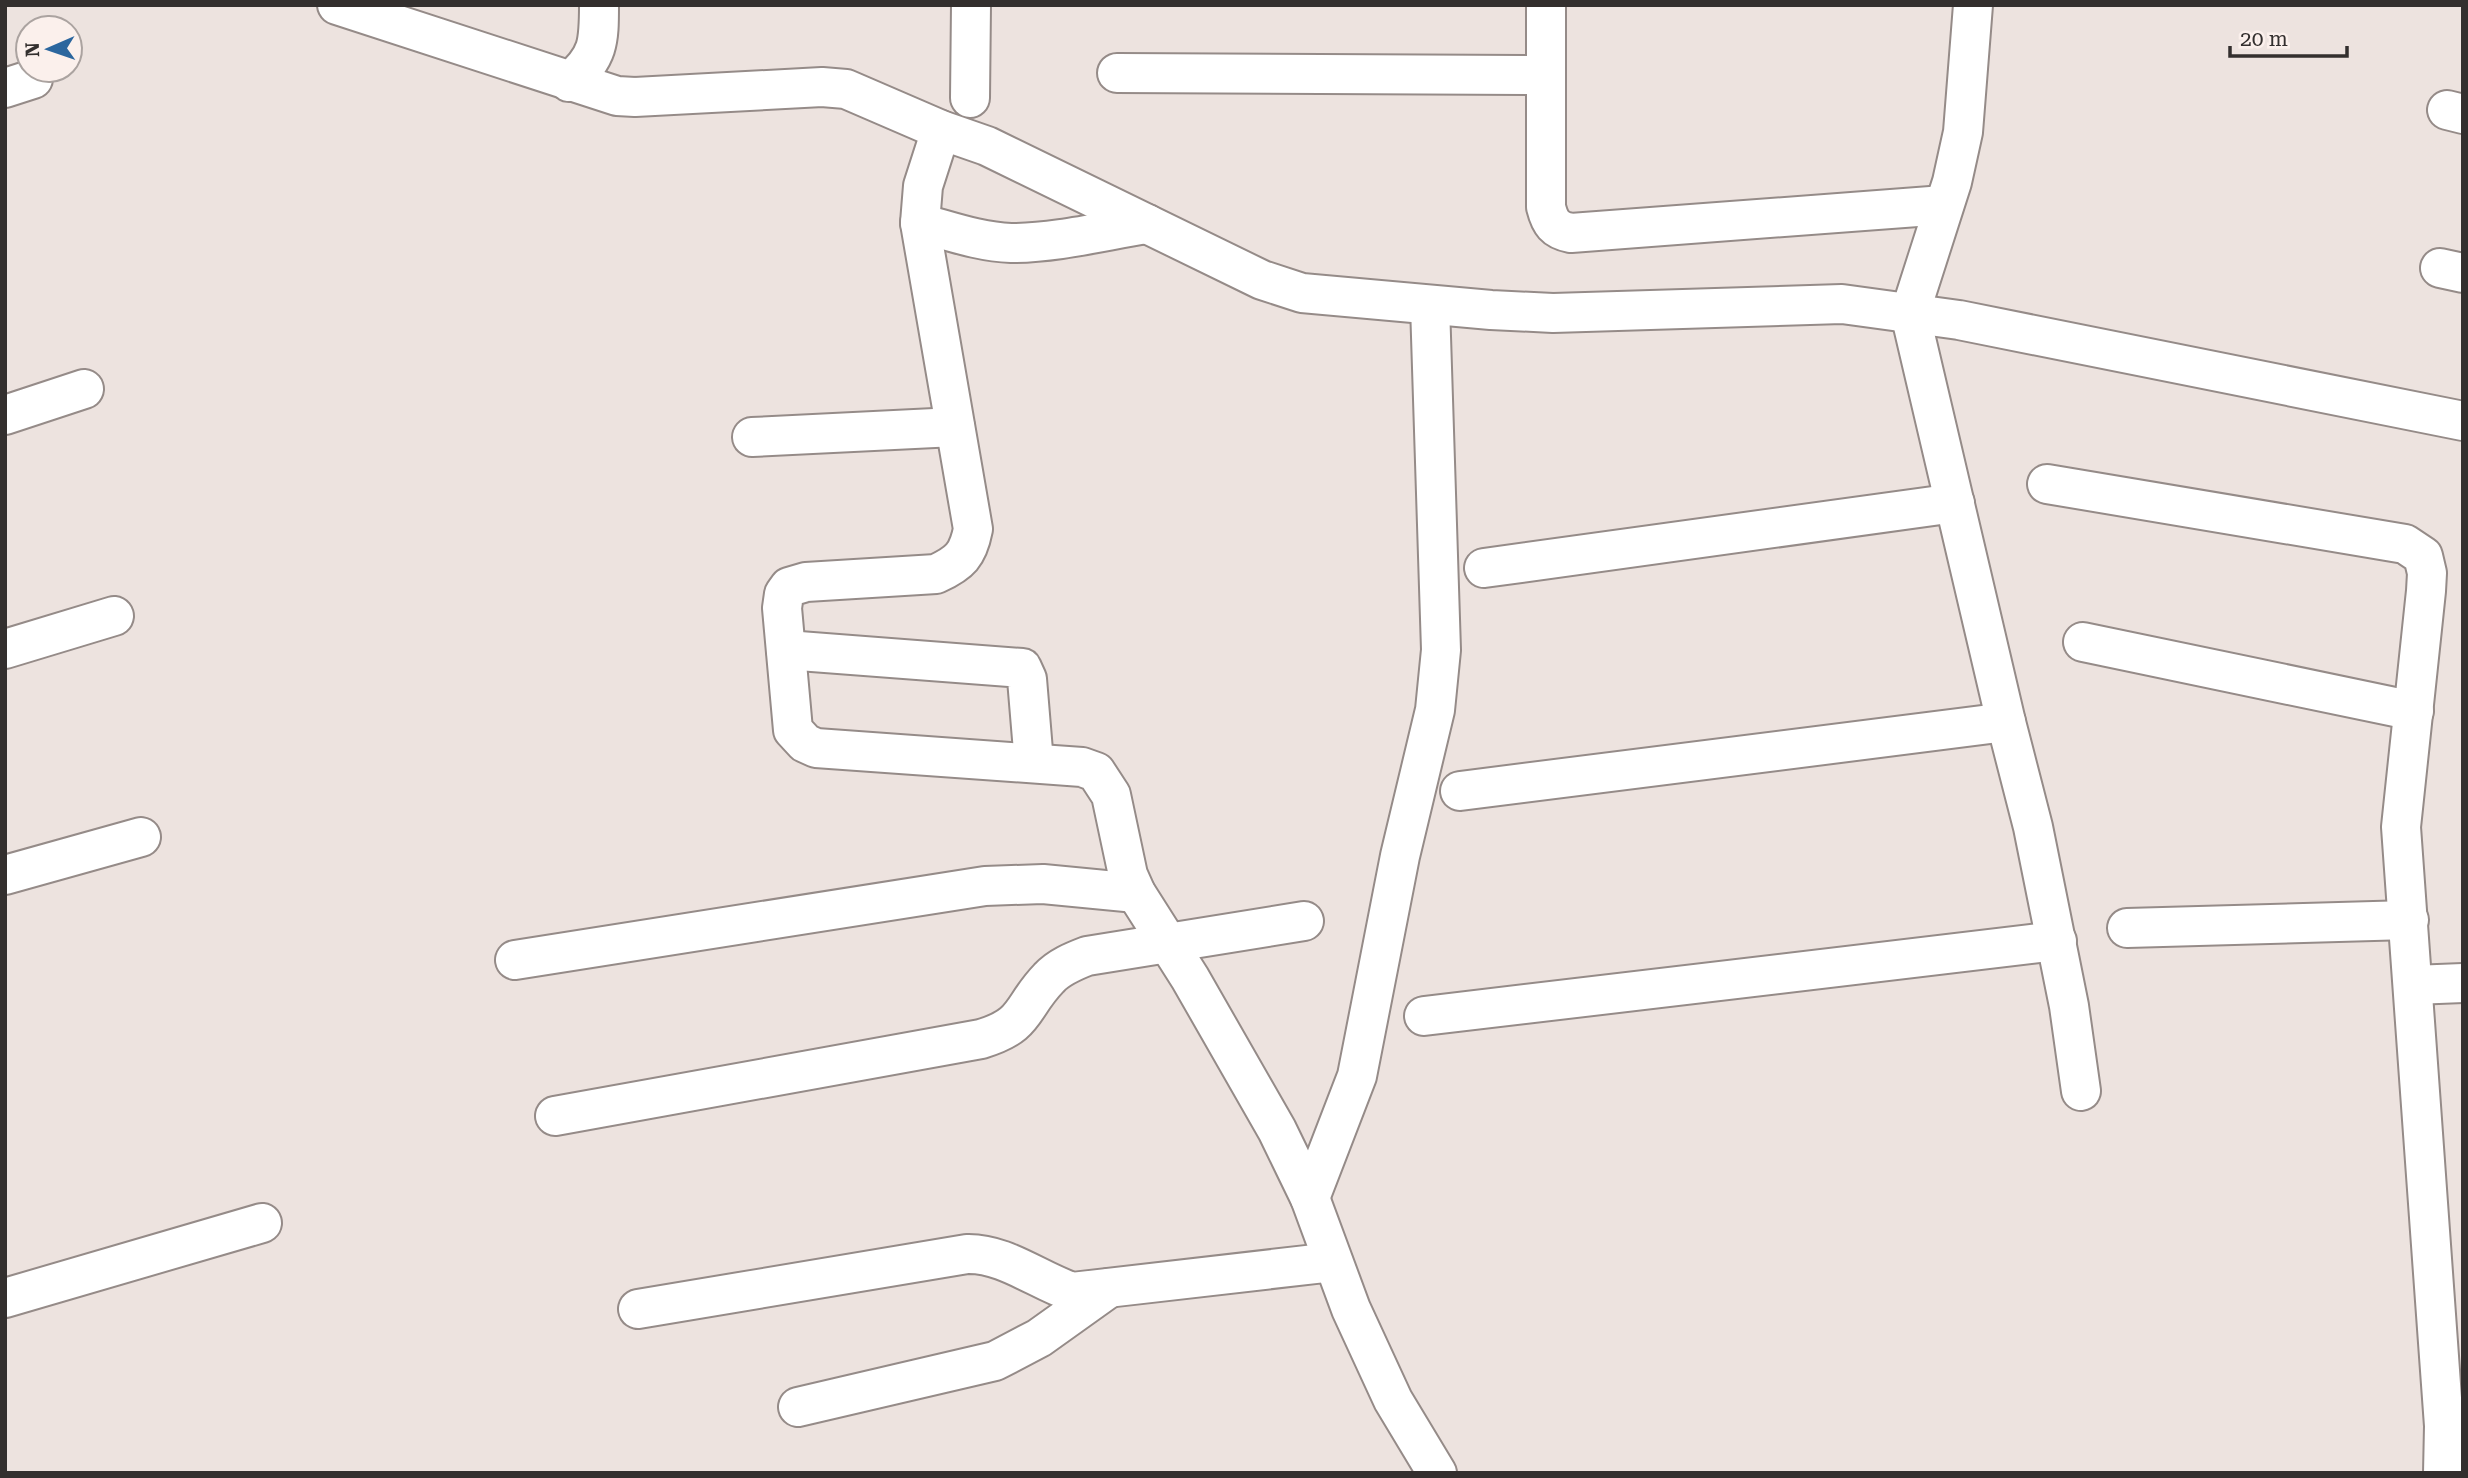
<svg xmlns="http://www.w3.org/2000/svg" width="2468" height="1478" viewBox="0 0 2468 1478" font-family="'Roboto Serif',serif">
<rect width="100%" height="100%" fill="#ede3df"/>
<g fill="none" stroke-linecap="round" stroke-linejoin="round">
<g stroke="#958b88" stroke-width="42">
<g id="minor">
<path d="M337,5L617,96L635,97L822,87L846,89L941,130L987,146L1262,280L1302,293L1491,310L1553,313L1842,304L1959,320L2463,421"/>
<path d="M1546,5V207C1550,223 1555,230 1571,233L1944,205"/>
<path d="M1973,5L1963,132L1952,182L1910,313L2006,722L2033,827L2069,1006L2081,1091"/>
<path d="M1117,73L1546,75"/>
<path d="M569,82C599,58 599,41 599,5"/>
<path d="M5,88L33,79"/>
<path d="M970,98L971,5"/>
<path d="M2447,110L2463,114"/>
<path d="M941,130L923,186L920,223L973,529C968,555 960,563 936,574L806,582L789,587L784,594L782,608L793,730L805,743L816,748L1082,767L1096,772L1111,795L1128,875L1136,893L1190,978L1277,1130L1310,1198L1351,1309L1393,1400L1437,1473"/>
<path d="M920,223C950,231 980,242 1011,243C1056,243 1103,231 1147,224"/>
<path d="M2440,268L2463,273"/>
<path d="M5,415L84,389"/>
<path d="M752,437L955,427"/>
<path d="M2047,484L2405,544L2423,556L2427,573L2426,591L2401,827L2444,1426L2443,1473"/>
<path d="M1484,568L1955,503"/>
<path d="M2083,642L2414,711"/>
<path d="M5,649L114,616"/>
<path d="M786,650L1022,668L1027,679L1034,763"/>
<path d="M1460,791L2006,722"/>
<path d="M5,875L141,837"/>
<path d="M2127,928L2409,920"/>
<path d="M515,960L985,886L1043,884L1136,893"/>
<path d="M2413,985L2463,983"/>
<path d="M1424,1016L2057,941"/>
<path d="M555,1116L981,1039C1028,1025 1020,1008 1049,978C1059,967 1074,961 1087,956L1304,921"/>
<path d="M1310,1198L1357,1076L1400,856L1435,710L1441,650L1430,305"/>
<path d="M5,1298L262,1223"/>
<path d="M638,1309L967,1254C1004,1253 1037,1280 1072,1292L1333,1262"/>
<path d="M798,1407L995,1361L1039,1338L1109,1288"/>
</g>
</g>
<use href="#minor" stroke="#fff" stroke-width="38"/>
</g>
<rect width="2468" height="1478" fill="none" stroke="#332f2e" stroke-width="14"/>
<g transform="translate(49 49) rotate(268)"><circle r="33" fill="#fbf0ec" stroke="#aba3a0" stroke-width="2"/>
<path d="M0-5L12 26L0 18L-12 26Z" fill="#2b669e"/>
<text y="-10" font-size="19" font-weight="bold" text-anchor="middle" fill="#332f2e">N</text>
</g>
<path d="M2230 46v10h117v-10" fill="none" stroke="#332f2e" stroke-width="3.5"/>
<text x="2240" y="46" font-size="21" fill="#332f2e" stroke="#fbf0ec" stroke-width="5" paint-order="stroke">20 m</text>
</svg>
